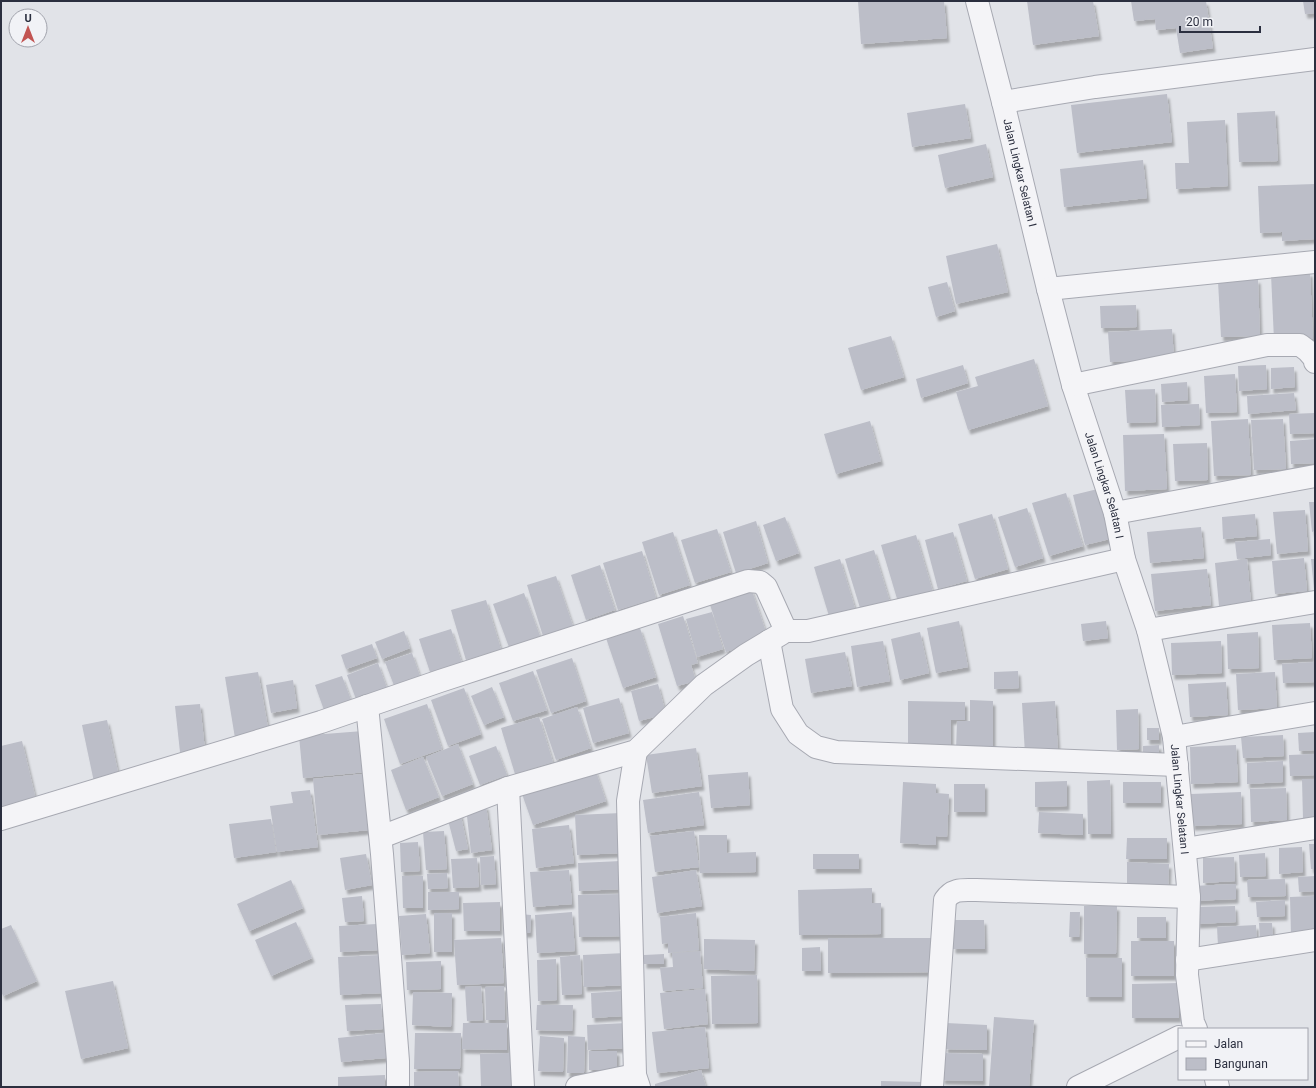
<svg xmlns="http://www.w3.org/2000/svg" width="1316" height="1088" viewBox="0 0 1316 1088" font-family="Roboto,sans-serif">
<defs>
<filter id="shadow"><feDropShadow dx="2.5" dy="4.5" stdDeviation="1" flood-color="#0004"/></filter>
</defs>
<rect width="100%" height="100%" fill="#e1e3e8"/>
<g fill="#bcbec8" filter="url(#shadow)">
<path d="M858,1H944L947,38L861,44Z"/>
<path d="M1027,1H1093L1099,36L1033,45Z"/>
<path d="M1131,1H1206L1213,48L1180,53L1176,28L1156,30L1155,19L1134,21Z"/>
<path d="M1303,1H1315V13L1305,14Z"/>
<path d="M1167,94L1172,142L1077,153L1071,105Z"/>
<path d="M965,104L971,138L912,147L907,113Z"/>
<path d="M1275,111L1278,161L1239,162L1237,113Z"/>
<path d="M1225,120L1228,186L1176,189L1175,163H1189L1187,122Z"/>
<path d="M986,144L993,177L945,188L938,155Z"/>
<path d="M1143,160L1147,198L1064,207L1060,169Z"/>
<path d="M1315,184V239L1282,241V232L1260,233L1258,186Z"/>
<path d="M997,244L1008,292L956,304L946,256Z"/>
<path d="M1310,272L1313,339L1274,340L1271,274Z"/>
<path d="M1258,279L1260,336L1221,337L1218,281Z"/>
<path d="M947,282L955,311L936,317L928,287Z"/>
<path d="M1136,305L1137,327L1101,328L1100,306Z"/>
<path d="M1172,329L1174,359L1110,362L1108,332Z"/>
<path d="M891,336L904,377L861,390L848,348Z"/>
<path d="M1034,359L1048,406L968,430L956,392L978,386L975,377Z"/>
<path d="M963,365L968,383L921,398L916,379Z"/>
<path d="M1266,365L1267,389L1239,391L1238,366Z"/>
<path d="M1294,367L1295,387L1271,389V368Z"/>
<path d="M1235,374L1237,412L1206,413L1204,376Z"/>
<path d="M1187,382L1188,400L1162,402L1161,384Z"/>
<path d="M1155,389L1156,422L1127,423L1125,390Z"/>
<path d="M1294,393L1296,410L1248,414L1247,396Z"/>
<path d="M1199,404L1200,425L1162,427L1161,405Z"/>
<path d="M1315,413V433L1290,434L1289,414Z"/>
<path d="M1248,419L1251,475L1214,476L1211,421Z"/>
<path d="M1283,419L1286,469L1254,470L1251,420Z"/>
<path d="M870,421L881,461L836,474L824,434Z"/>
<path d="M1164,434L1167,489L1125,491L1123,435Z"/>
<path d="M1315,439V463L1291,464L1290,441Z"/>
<path d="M1207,443L1208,480L1175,481L1173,444Z"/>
<path d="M1102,488L1114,538L1085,545L1073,495Z"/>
<path d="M1066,493L1083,546L1049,556L1032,503Z"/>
<path d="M1309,502H1315V531L1312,532Z"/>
<path d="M1027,508L1043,558L1015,567L998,517Z"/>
<path d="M1305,510L1308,551L1277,554L1273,512Z"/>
<path d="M992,514L1008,569L975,579L958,524Z"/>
<path d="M1255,514L1257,536L1223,539L1222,517Z"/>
<path d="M785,517L799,553L776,561L763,525Z"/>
<path d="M756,521L768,563L736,573L723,532Z"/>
<path d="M1201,527L1204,558L1150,563L1147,532Z"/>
<path d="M717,529L731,572L695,583L681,540Z"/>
<path d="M673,532L690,585L659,595L642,542Z"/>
<path d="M953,532L967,581L938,589L925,540Z"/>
<path d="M916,535L933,592L898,602L881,545Z"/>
<path d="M1270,539L1271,555L1237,559L1235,542Z"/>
<path d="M874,550L890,602L861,611L845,559Z"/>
<path d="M642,551L656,598L618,610L603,563Z"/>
<path d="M1304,558L1307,591L1275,594L1272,561Z"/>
<path d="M840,559L855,608L829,616L814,567Z"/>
<path d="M1247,559L1251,603L1219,606L1215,563Z"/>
<path d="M1311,559H1315V588L1314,589Z"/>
<path d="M600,565L615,610L586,620L571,575Z"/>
<path d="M1207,569L1211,605L1155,611L1151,574Z"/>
<path d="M556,576L573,626L543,636L527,585Z"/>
<path d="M751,588L768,638L726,652L709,602Z"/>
<path d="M524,593L540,636L509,647L493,604Z"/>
<path d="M486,600L501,649L466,660L451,610Z"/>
<path d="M712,612L723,649L697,657L686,619Z"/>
<path d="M683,616L698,663L691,665L696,681L677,686L658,624Z"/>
<path d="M959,621L968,667L936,673L927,628Z"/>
<path d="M1106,621L1108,638L1083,641L1081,624Z"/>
<path d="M1310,623L1312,658L1274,660L1272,625Z"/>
<path d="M640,628L656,677L623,688L606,638Z"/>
<path d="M451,629L462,663L430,672L419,639Z"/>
<path d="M404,631L410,648L382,659L375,642Z"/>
<path d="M920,632L929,673L900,680L891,639Z"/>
<path d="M1258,632L1259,668L1228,669L1227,634Z"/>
<path d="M883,641L890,681L857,687L851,646Z"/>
<path d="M1221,641L1222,673L1172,675L1171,643Z"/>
<path d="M372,644L377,658L346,669L341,655Z"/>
<path d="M845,652L852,686L811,693L805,659Z"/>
<path d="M412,653L421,679L395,688L385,662Z"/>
<path d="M572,658L586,701L551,713L536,670Z"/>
<path d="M1314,662L1315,682L1283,683L1282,664Z"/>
<path d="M378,663L387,688L356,699L347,675Z"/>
<path d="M533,671L547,710L513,721L499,683Z"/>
<path d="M1018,671L1019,688L994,689V672Z"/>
<path d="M258,672L269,733L235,738L225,677Z"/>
<path d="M1275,672L1277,708L1238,710L1236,674Z"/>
<path d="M342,676L351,700L324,710L315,685Z"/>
<path d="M293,680L297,708L271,713L266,685Z"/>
<path d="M1226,682L1228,715L1190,717L1188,684Z"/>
<path d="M658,684L666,714L639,721L631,691Z"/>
<path d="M492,687L504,717L484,725L471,696Z"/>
<path d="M464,688L481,734L448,746L431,700Z"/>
<path d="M619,698L629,733L593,743L583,708Z"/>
<path d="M970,700L993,701V750H956L957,721H970Z"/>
<path d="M908,701L965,702V720H951V748L908,747Z"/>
<path d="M1055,701L1058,752L1025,754L1022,703Z"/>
<path d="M200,704L205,750L180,752L175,706Z"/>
<path d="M427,704L442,749L400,764L384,719Z"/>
<path d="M577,707L591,748L556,760L542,719Z"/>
<path d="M1138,709L1139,749L1117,750L1116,710Z"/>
<path d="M539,717L553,762L515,774L501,728Z"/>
<path d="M107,720L119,777L94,782L82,725Z"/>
<rect x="1147" y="728" width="12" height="12"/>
<path d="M363,731L366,772L303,778L299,736Z"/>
<path d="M1315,732V750L1299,751L1298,733Z"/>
<path d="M1283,735L1284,756L1243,758L1241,737Z"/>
<path d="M22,741L36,800L1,807V746Z"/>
<path d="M458,744L473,784L442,796L426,757Z"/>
<path d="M1159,745V758L1143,759V746Z"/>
<path d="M1236,745L1238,782L1191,784L1190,747Z"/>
<path d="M496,746L507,775L480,785L469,756Z"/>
<path d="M696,748L702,786L652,793L646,755Z"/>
<path d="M1315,754V775L1290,776L1289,755Z"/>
<path d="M423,757L439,797L406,810L391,770Z"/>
<path d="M1283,761V782L1247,784V763Z"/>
<path d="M595,769L606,801L533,825L522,794Z"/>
<path d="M748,772L750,805L711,808L708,775Z"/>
<path d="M363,774L369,830L318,835L313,779Z"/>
<path d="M1302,779H1315V818L1303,819Z"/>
<path d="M1110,780L1111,834H1088L1087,781Z"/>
<path d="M1067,781V806L1035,807V782Z"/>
<path d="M903,782L936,784V793L949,794L947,837L936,836V845L900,843Z"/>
<rect x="1123" y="782" width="38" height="21"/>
<rect x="954" y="784" width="31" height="28"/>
<path d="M1286,788L1287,820L1251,822L1250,789Z"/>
<path d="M310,790L318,847L277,852L270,806L293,803L291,792Z"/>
<path d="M699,792L704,825L648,833L643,800Z"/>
<path d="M1241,792L1242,824L1192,826L1191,794Z"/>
<path d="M486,805L492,850L471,853L466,807Z"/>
<path d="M460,812L468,849L456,851L447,816Z"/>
<path d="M1039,812L1083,814V835L1038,833Z"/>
<path d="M621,813L622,853L577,855L575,815Z"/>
<path d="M271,819L276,852L234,858L229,824Z"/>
<path d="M569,825L574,863L536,868L532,829Z"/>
<path d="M444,831L447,869L426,870L423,832Z"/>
<path d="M694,831L699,867L655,872L650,836Z"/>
<path d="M699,835H727V853L756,852V872L700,873Z"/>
<path d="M1127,838H1167V859H1126Z"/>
<path d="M418,842L420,871L401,872L400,843Z"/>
<path d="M1309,844H1315V869H1311Z"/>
<path d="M1302,847L1303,872L1279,874V848Z"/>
<path d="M1265,853L1266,876L1240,877L1239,855Z"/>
<path d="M366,854L372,885L345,890L340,858Z"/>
<rect x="813" y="854" width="46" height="15"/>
<path d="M494,856L496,884L481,885L480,857Z"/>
<path d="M1234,857L1235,881L1203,883V858Z"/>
<path d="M477,858L479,887L453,888L451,859Z"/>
<path d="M621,861L622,889L579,891L578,863Z"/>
<path d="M1127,862L1169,864L1168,890L1127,889Z"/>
<path d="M569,870L572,904L533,907L530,872Z"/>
<path d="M696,870L702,906L657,913L652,877Z"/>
<path d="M447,873L448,888L428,889L427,874Z"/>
<path d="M402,876H423V908H403Z"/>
<path d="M1315,876V891L1299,892L1298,877Z"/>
<path d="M1285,879L1286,896L1248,897L1247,880Z"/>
<path d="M291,880L303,908L249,931L237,904Z"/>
<path d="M1236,884V899L1193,901L1192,886Z"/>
<path d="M872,888V903H881V934L799,935L798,890Z"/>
<path d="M428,892H459V909L428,910Z"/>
<path d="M623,894L624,936L579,937L578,895Z"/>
<path d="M362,896L364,921L345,922L342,898Z"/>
<path d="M1314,896L1315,934L1291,935L1290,897Z"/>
<path d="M1285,900V916L1257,917L1256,902Z"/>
<path d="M500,902V931H464L463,903Z"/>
<path d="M1084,906H1117L1116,954H1084Z"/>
<path d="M1235,906L1236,922L1197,924L1196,907Z"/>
<path d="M572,912L575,951L537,953L535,915Z"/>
<path d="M1070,912H1080L1079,937H1069Z"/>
<rect x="434" y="913" width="18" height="39"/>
<path d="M696,913L699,950L668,953V943L662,944L660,917Z"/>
<path d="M426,914L430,953L402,955L399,916Z"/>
<path d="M520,914L531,915L530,933H520Z"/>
<rect x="1137" y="917" width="29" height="21"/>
<path d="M953,920H984L985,949H953Z"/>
<path d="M296,922L312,958L271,976L255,940Z"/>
<path d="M1259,923H1272L1273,939L1260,940Z"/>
<path d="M377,924L379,950L340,952L339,926Z"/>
<path d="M11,925L37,981L3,996L1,991V929Z"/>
<path d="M1256,925L1257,944L1218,946L1217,927Z"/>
<path d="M501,938L504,983L457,985L454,940Z"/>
<path d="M828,938H936V972L828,973Z"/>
<path d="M704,939L755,940L754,971L704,969Z"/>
<rect x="1131" y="941" width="43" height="35"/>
<path d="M820,947L821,971H802V948Z"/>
<path d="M700,951L703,988L663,991L660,968L673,967L672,953Z"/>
<path d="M625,953L627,985L584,987L583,955Z"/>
<path d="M664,954V964H644V955Z"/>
<path d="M381,955L383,993L340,995L338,957Z"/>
<path d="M580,955L582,994L562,995L560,957Z"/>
<rect x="1086" y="958" width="36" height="39"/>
<path d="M556,959L557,1000L538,1001L537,960Z"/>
<path d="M441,961V989L407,990L406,962Z"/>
<path d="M757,975L758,1023L712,1024L711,976Z"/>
<path d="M113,981L128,1048L81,1059L65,991Z"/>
<path d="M1179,983V1018H1132V984Z"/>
<path d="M481,986L483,1020L467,1021L465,987Z"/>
<path d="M504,986L505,1020H486L485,987Z"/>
<path d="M705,989L708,1024L664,1029L660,993Z"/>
<path d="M621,991L623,1016L592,1018L591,993Z"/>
<path d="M413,992L452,993L451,1027L412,1025Z"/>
<path d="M381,1004L383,1029L347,1031L345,1005Z"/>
<path d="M537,1005H573L572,1031L536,1030Z"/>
<path d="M994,1017L1034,1020L1029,1087H989Z"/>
<path d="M463,1023H507V1050L462,1049Z"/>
<path d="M626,1023L627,1048L588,1050L587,1025Z"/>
<path d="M946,1023L987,1025V1050L945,1049Z"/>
<path d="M705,1027L709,1068L657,1073L652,1032Z"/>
<path d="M384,1033L386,1058L341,1062L338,1038Z"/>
<path d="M415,1033H461L460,1069H414Z"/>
<path d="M540,1036L564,1038L563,1072L538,1071Z"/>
<path d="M568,1036L585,1037L584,1073H567Z"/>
<rect x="589" y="1051" width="28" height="19"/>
<path d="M511,1053L512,1087H481L480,1054Z"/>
<path d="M943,1053L983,1054V1081L942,1080Z"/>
<path d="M701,1070L706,1087H655V1084Z"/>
<path d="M458,1071L459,1087H414V1072Z"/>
<path d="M385,1075V1087H338V1077Z"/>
<path d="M881,1081L924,1082V1087H881Z"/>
</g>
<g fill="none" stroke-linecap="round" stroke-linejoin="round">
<g stroke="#a7a9b2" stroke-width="24">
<g id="street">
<path id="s1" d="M977,1L1003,102L1048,289L1073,385L1115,513L1124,559L1148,630L1174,737L1189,897L1187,975L1193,1022L1196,1029"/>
<path d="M1003,102L1095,87L1315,59"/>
<path d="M1048,289L1315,262"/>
<path d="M1073,385L1267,345H1300L1308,351L1315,359V362"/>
<path d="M1115,513L1315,476"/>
<path d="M1148,630L1315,602"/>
<path d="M769,641L782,709L798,734L816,747L836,752L1177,765"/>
<path d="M367,706L382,854L398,1061V1087"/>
<path d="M1174,737L1315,713"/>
<path d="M636,751L628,801L635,1075L639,1087"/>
<path d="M508,788L523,1087"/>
<path d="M1,819L321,722L440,681L748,581L760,582L766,587L786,631H808L1124,559"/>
<path d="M381,837L508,788L636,751L704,685L746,655L781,634"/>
<path d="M1185,849L1315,828"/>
<path d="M1187,960L1315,940"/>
<path d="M1216,1079L1218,1087"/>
<path d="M577,1087L635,1075"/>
<path d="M932,1087L945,900C953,888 963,890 976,890L1189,897"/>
<path d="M1078,1087L1179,1037"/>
</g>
</g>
<use href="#street" stroke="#f4f4f7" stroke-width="22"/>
</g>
<g text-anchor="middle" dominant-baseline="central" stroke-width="4" stroke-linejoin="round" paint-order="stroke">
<g font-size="11" fill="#2b2f3f" stroke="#f1f2f6">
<text stroke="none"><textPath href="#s1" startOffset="177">Jalan Lingkar Selatan I</textPath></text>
<text stroke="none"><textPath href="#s1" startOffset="501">Jalan Lingkar Selatan I</textPath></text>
<text stroke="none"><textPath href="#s1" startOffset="825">Jalan Lingkar Selatan I</textPath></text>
</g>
</g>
<rect width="1316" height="1088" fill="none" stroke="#2b2f3f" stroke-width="4"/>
<rect x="1178" y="1028" width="130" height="52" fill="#f1f2f6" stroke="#a2a4ad"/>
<rect x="1186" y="1041" width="20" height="6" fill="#f4f4f7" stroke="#a2a4ad"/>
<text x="1214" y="1048" font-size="12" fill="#2b2f3f">Jalan</text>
<rect x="1186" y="1058" width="20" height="12" fill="#bcbec8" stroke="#a2a4ad"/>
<text x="1214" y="1068" font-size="12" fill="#2b2f3f">Bangunan</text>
<g transform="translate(28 28)"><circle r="19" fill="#f1f2f6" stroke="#a2a4ad"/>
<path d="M0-3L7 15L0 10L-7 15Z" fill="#c25452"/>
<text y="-6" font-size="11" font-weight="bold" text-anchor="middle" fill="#2b2f3f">U</text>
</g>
<path d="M1180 26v6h80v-6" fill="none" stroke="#2b2f3f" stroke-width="2"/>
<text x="1186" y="26" font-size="12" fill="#2b2f3f" stroke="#f1f2f6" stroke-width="3" paint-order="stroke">20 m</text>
</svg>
